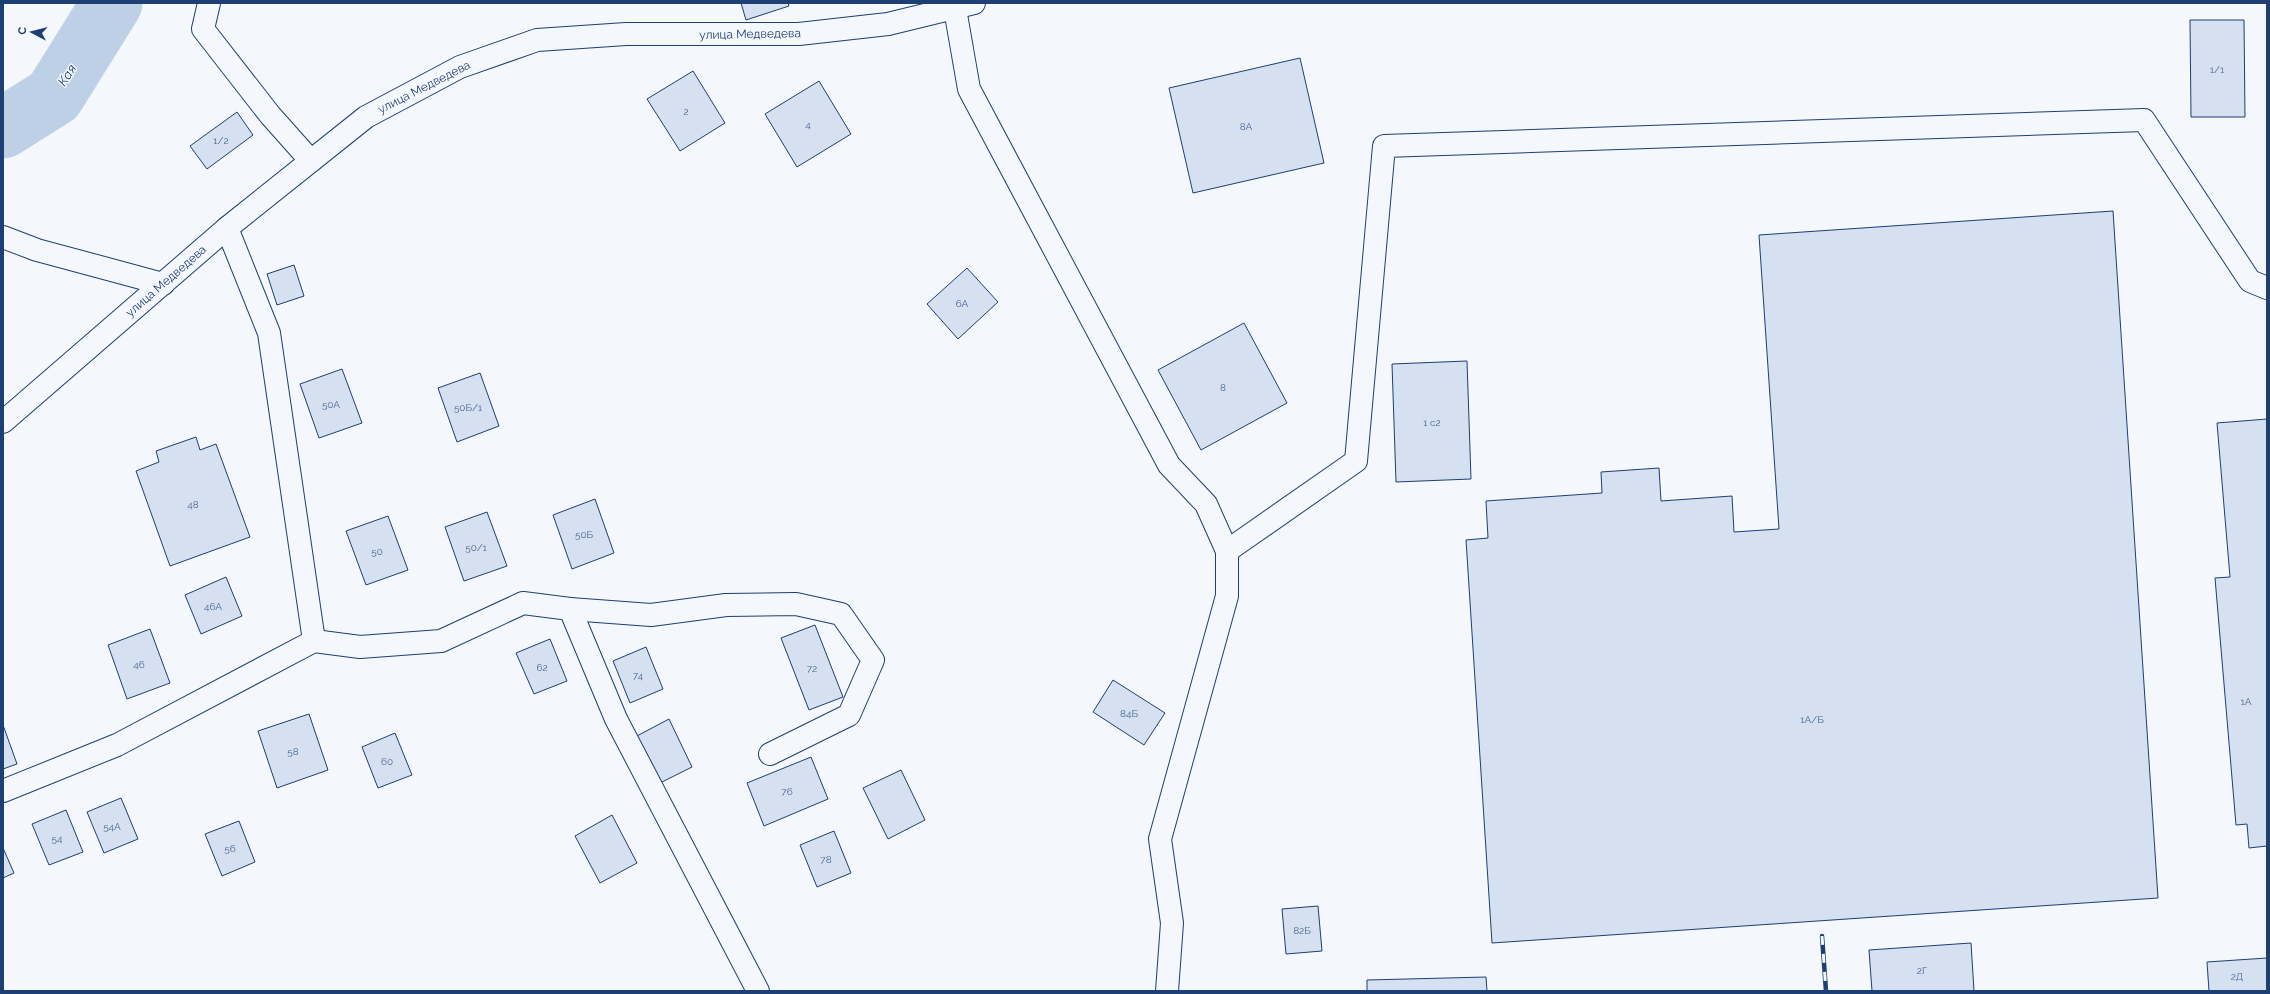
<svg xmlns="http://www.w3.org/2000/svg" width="2270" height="994" viewBox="0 0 2270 994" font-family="Raleway,sans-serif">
<rect width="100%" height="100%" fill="#f4f7fb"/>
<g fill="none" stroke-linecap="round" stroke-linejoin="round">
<path stroke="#bed0e5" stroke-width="61" d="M3,128L54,96L112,3"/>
</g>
<g fill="#d5e0f0" stroke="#1d3f73">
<path d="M741,3H788L789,6L746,20Z"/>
<path d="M2190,20H2244L2245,117H2191Z"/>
<path d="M1300,58L1324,163L1193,193L1169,88Z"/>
<path d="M693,71L725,123L680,151L647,99Z"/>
<path d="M819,81L851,134L797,167L765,114Z"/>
<path d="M237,112L253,135L207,169L190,146Z"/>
<path d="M2113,211L2158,898L1492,943L1466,540L1488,538L1486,501L1602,493L1601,472L1659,468L1661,501L1732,496L1734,532L1779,529L1759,235Z"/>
<path d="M294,265L304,296L277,305L267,274Z"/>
<path d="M967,268L998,302L958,339L927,304Z"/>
<path d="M1244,323L1287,403L1201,450L1158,370Z"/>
<path d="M1467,361L1471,479L1396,482L1392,364Z"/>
<path d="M342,369L362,423L319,438L300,384Z"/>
<path d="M480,373L499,426L457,442L438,388Z"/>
<path d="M2267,419V846L2249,848L2247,824L2236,825L2215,578L2230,577L2217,423Z"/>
<path d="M196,437L200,450L216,444L250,537L170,566L136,471L159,462L156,451Z"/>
<path d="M595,499L614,553L572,569L553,515Z"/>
<path d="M487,512L507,566L464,581L445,527Z"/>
<path d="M388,516L408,570L366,585L346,531Z"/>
<path d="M226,577L242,616L201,634L185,595Z"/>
<path d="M815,625L843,697L809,710L781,638Z"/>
<path d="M150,629L170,683L127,699L108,645Z"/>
<path d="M550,639L567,681L534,694L516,653Z"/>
<path d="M646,647L663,689L630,703L613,661Z"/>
<path d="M1113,680L1165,713L1144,745L1093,712Z"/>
<path d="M309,714L328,770L277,788L258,731Z"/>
<path d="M669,719L692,767L658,784L635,737Z"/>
<path d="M3,725L17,764L3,769Z"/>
<path d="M395,733L412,775L378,788L362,747Z"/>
<path d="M811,757L828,799L764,826L747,783Z"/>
<path d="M901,770L925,820L888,839L863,788Z"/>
<path d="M121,798L138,839L104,853L87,812Z"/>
<path d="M66,810L83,852L49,865L32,824Z"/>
<path d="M612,815L637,863L600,883L575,836Z"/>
<path d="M239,821L255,862L222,876L205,834Z"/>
<path d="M834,831L851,873L817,887L800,845Z"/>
<path d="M3,848L14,873L3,878Z"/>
<path d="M1318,906L1322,951L1286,954L1282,909Z"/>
<path d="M1971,943L1974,991H1872L1869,950Z"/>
<path d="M2267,958V991H2209L2207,962Z"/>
<path d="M1486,977L1487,991H1367V980Z"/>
</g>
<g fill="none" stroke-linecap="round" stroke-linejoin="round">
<g stroke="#1d3f73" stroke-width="24">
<g id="minor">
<path d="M209,3L203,29L270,115L311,161"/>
<path d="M955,9L969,89L1169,465L1206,504L1227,551V596L1160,839L1172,923L1167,991"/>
<path d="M3,237L37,250L163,284"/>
<path d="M3,422L227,228L366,117L460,67L537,40L626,34H799L888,24L974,3"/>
<path d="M1227,551L1356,461L1384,146L2144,120L2250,281L2267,288"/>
<path d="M570,609L651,615L726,605L796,604L841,614L873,660L849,715L770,754"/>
<path d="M314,641L360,647L441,641L523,603L570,609L616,719L758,991"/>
<path d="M3,791L117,745L314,641L269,333L227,228"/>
</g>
</g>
<use href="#minor" stroke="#f4f7fb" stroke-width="22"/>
<g stroke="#1d3f73" stroke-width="4.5">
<path id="rail" d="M1822,936L1826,991"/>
</g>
<use href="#rail" stroke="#f4f7fb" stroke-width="3" stroke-dasharray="9" stroke-linecap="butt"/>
</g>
<g text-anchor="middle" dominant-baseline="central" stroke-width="3" stroke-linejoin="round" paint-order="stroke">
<g font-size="10" fill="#4b6792">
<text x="2217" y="69">1/1</text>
<text x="686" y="111">2</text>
<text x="808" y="124">4</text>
<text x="1246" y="126">8А</text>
<text x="221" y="140">1/2</text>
<text x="962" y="303">6А</text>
<text x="1223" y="387">8</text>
<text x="331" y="404">50А</text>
<text x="468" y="407">50Б/1</text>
<text x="1432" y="422">1 с2</text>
<text x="193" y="504">48</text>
<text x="584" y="534">50Б</text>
<text x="476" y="547">50/1</text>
<text x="377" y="551">50</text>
<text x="213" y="606">46А</text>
<text x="139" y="664">46</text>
<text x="542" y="667">62</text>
<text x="812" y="668">72</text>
<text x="638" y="675">74</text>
<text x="2246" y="701">1А</text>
<text x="1129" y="713">84Б</text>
<text x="1812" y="719">1А/Б</text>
<text x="293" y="751">58</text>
<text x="387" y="761">60</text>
<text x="787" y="791">76</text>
<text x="112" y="826">54А</text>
<text x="57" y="838">54</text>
<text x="230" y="848">56</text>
<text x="826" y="859">78</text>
<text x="1302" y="930">82Б</text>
<text x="1922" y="970">2Г</text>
<text x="2237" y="976">2Д</text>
</g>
<g font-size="12" fill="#1d3f73" stroke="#f4f7fb">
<text transform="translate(750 34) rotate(-1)">улица Медведева</text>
<text transform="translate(424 87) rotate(-27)">улица Медведева</text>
<text transform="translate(166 281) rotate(-41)">улица Медведева</text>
</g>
<g font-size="13" font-style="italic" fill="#1d3f73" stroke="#f4f7fb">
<text transform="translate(67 75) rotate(-58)">Кая</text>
</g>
</g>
<rect width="2270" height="994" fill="none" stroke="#1d3f73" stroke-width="8"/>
<g transform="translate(32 32) rotate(277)" stroke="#f4f7fb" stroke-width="3" paint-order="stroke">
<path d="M0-3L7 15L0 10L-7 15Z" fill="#1d3f73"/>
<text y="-6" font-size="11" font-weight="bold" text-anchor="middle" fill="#1d3f73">С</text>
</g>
</svg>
